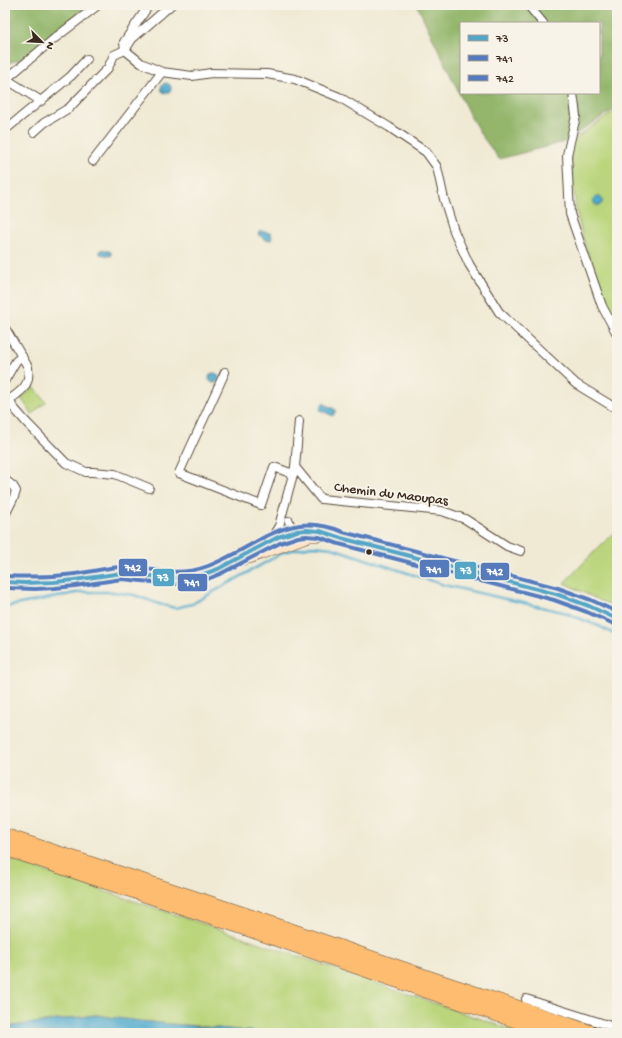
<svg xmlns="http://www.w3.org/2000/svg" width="622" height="1038" viewBox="0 0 622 1038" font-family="'Gochi Hand',sans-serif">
<rect width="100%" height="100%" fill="#f7f3e8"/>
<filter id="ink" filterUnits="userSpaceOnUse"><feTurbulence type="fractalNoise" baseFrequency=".025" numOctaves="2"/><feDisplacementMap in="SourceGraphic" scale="8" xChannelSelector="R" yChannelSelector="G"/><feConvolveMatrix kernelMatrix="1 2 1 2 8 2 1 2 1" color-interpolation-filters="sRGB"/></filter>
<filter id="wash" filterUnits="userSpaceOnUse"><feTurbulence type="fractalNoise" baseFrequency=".012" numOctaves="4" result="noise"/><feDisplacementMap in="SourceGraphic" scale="16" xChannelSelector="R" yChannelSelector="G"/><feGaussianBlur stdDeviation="0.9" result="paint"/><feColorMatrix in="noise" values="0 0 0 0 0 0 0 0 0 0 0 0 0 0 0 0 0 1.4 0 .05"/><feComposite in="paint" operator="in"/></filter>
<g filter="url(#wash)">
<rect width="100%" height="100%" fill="#f0ead4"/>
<g fill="#bad57b" stroke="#7a804c">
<path d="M617,109V326C603,291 585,255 578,218C573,193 572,167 570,142Z"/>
<path d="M34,387L46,402L32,414L21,398Z"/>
<path d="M617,531V609L564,583L601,545Z"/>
<path d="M5,858L228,932L521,1033H269L186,1025L134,1021L96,1015L5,1027Z"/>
</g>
<g fill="#93b66b" stroke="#677044" fill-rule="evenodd">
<path d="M5,5H89L28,57L5,64Z"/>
<path d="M417,5H617V107L564,142L499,159L482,136L469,114ZM461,23H599V93H461Z"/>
</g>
<g fill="#4faacd" stroke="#456a76">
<circle cx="166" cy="88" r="5"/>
<circle cx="598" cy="201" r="4.5"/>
<path d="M260,231L271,233L272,238L271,240H266L258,234Z"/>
<path d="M102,249L111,252V256H109L100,254V251Z"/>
<circle cx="214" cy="378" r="5"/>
<path d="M323,403L336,410L333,416L320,410Z"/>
<path d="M96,1015C153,1024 212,1027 269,1033H5V1027Z"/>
</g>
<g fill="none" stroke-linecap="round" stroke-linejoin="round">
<path stroke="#4faacd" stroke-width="2.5" d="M5,607L81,592H113L134,595L159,604L175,608L192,604L284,552L312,546L332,548L444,585L563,612L601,627L617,636"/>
</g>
</g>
<g filter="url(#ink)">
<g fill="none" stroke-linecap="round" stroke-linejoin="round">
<g stroke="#564739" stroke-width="10">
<g id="street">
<path d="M149,5L124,42L125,50L141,63L162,72L192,76L211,73L267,74L295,79L339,97L389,127L426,152L437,167L444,199L454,231L469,264L499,312L576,384L617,409"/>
<path d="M528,5L543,23"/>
<path d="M6,79L41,101"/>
<path d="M5,80L55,38L98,5"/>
<path d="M573,93L576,116L567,155L570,214L602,306L617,334"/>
<path d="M5,130L71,76L87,59"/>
<path d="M34,132L44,123L69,108L108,68L114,55L125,50L132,39L171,5"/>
<path d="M93,161L162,72"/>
<path d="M5,328L28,367C31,387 20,392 6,402"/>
<path d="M225,372L179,473L261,505L274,467L293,474"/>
<path d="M5,380L16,361L22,356"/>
<path d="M9,400L13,407L26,422L66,463L86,472H93L115,474L149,488"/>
<path d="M295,467L299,421"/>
<path d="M5,480L13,486L16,491L14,497L5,515"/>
<path d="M286,537C291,533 291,526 289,521"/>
<path d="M269,542L279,526L295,467L321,499L442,511L465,519L507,546L521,551"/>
<path d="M526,999L617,1028"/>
</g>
</g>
<g stroke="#564739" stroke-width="12">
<g id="secondary">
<path d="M266,544C281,536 296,529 314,530"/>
<path d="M5,582L37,583L69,580L109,574L124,573L138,574L168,578H178L187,577L201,575L234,562L249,558L303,538L311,536H329L367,544L556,594L589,606L617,619"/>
</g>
</g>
<g stroke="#564739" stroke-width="16">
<g id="highway">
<path d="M5,836L251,917L437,981L592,1033"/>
<path d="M5,848L246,928L434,993L555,1033"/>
</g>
</g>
<use href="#street" stroke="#fff" stroke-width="8"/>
<use href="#secondary" stroke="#fee4c6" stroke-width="11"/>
<use href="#highway" stroke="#fdbc70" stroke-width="15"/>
<g stroke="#f7f3e8" stroke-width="7">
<path id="bus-1" d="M5,582L25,583L54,582L74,580L122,573L172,578H188L201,575L218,569L278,537L297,531L306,530L320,531L341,538L556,594L589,606L617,619"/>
</g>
<g stroke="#f7f3e8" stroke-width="7">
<path id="bus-2" d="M5,588L35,589L55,588L75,586L122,579L171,584L189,583L203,581L220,574L280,543L298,537L306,536L319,537L339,544L554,600L587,612L614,624"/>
</g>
<g stroke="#f7f3e8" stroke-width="7">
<path id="bus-3" d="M5,576C29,577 52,577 75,574C90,572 105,568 120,567C131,566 143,569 154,570C172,573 190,573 208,566C257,548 286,508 343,532L558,588L591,600L617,612"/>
</g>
<use href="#bus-1" stroke="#55a5c7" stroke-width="4"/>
<use href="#bus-2" stroke="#567bbd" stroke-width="4"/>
<use href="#bus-3" stroke="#567bbd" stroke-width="4"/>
</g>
</g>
<circle fill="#3b2a1e" stroke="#f7f3e8" stroke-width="1.5" cx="369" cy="552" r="3.5"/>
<g text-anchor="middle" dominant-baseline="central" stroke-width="4" stroke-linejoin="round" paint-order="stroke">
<g font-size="14" fill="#3b2a1e" stroke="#f7f3e8">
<text transform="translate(391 495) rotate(7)">Chemin du Maoupas</text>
</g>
</g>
<g stroke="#f7f3e8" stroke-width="1.5">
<rect x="118" y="558" width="30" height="19" rx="4" fill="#567bbd"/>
<rect x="419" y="559" width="31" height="19" rx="4" fill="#567bbd"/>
<rect x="454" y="561" width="23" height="19" rx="4" fill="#55a5c7"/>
<rect x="480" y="562" width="30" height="19" rx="4" fill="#567bbd"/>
<rect x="152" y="568" width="23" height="19" rx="4" fill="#55a5c7"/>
<rect x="177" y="573" width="31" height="19" rx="4" fill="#567bbd"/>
</g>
<g font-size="11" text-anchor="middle" font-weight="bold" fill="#fff">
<text x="133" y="571">742</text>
<text x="434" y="573">741</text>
<text x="466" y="574">73</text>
<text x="495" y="575">742</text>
<text x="163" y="581">73</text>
<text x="192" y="586">741</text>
</g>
<rect width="622" height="1038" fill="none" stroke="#f7f3e8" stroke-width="20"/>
<rect x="460" y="22" width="140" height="72" fill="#f7f3e8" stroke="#aca397"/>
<rect x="468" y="35" width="20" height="6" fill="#55a5c7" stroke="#aca397"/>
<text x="496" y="42" font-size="12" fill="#3b2a1e">73</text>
<rect x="468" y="55" width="20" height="6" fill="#567bbd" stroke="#aca397"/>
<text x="496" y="62" font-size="12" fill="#3b2a1e">741</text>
<rect x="468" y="75" width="20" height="6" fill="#567bbd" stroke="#aca397"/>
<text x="496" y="82" font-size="12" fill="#3b2a1e">742</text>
<g transform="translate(42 42) rotate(114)" stroke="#f7f3e8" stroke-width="3" paint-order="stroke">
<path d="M0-3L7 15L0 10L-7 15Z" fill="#3b2a1e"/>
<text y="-6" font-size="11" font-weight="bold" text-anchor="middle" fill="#3b2a1e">N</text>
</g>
</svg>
